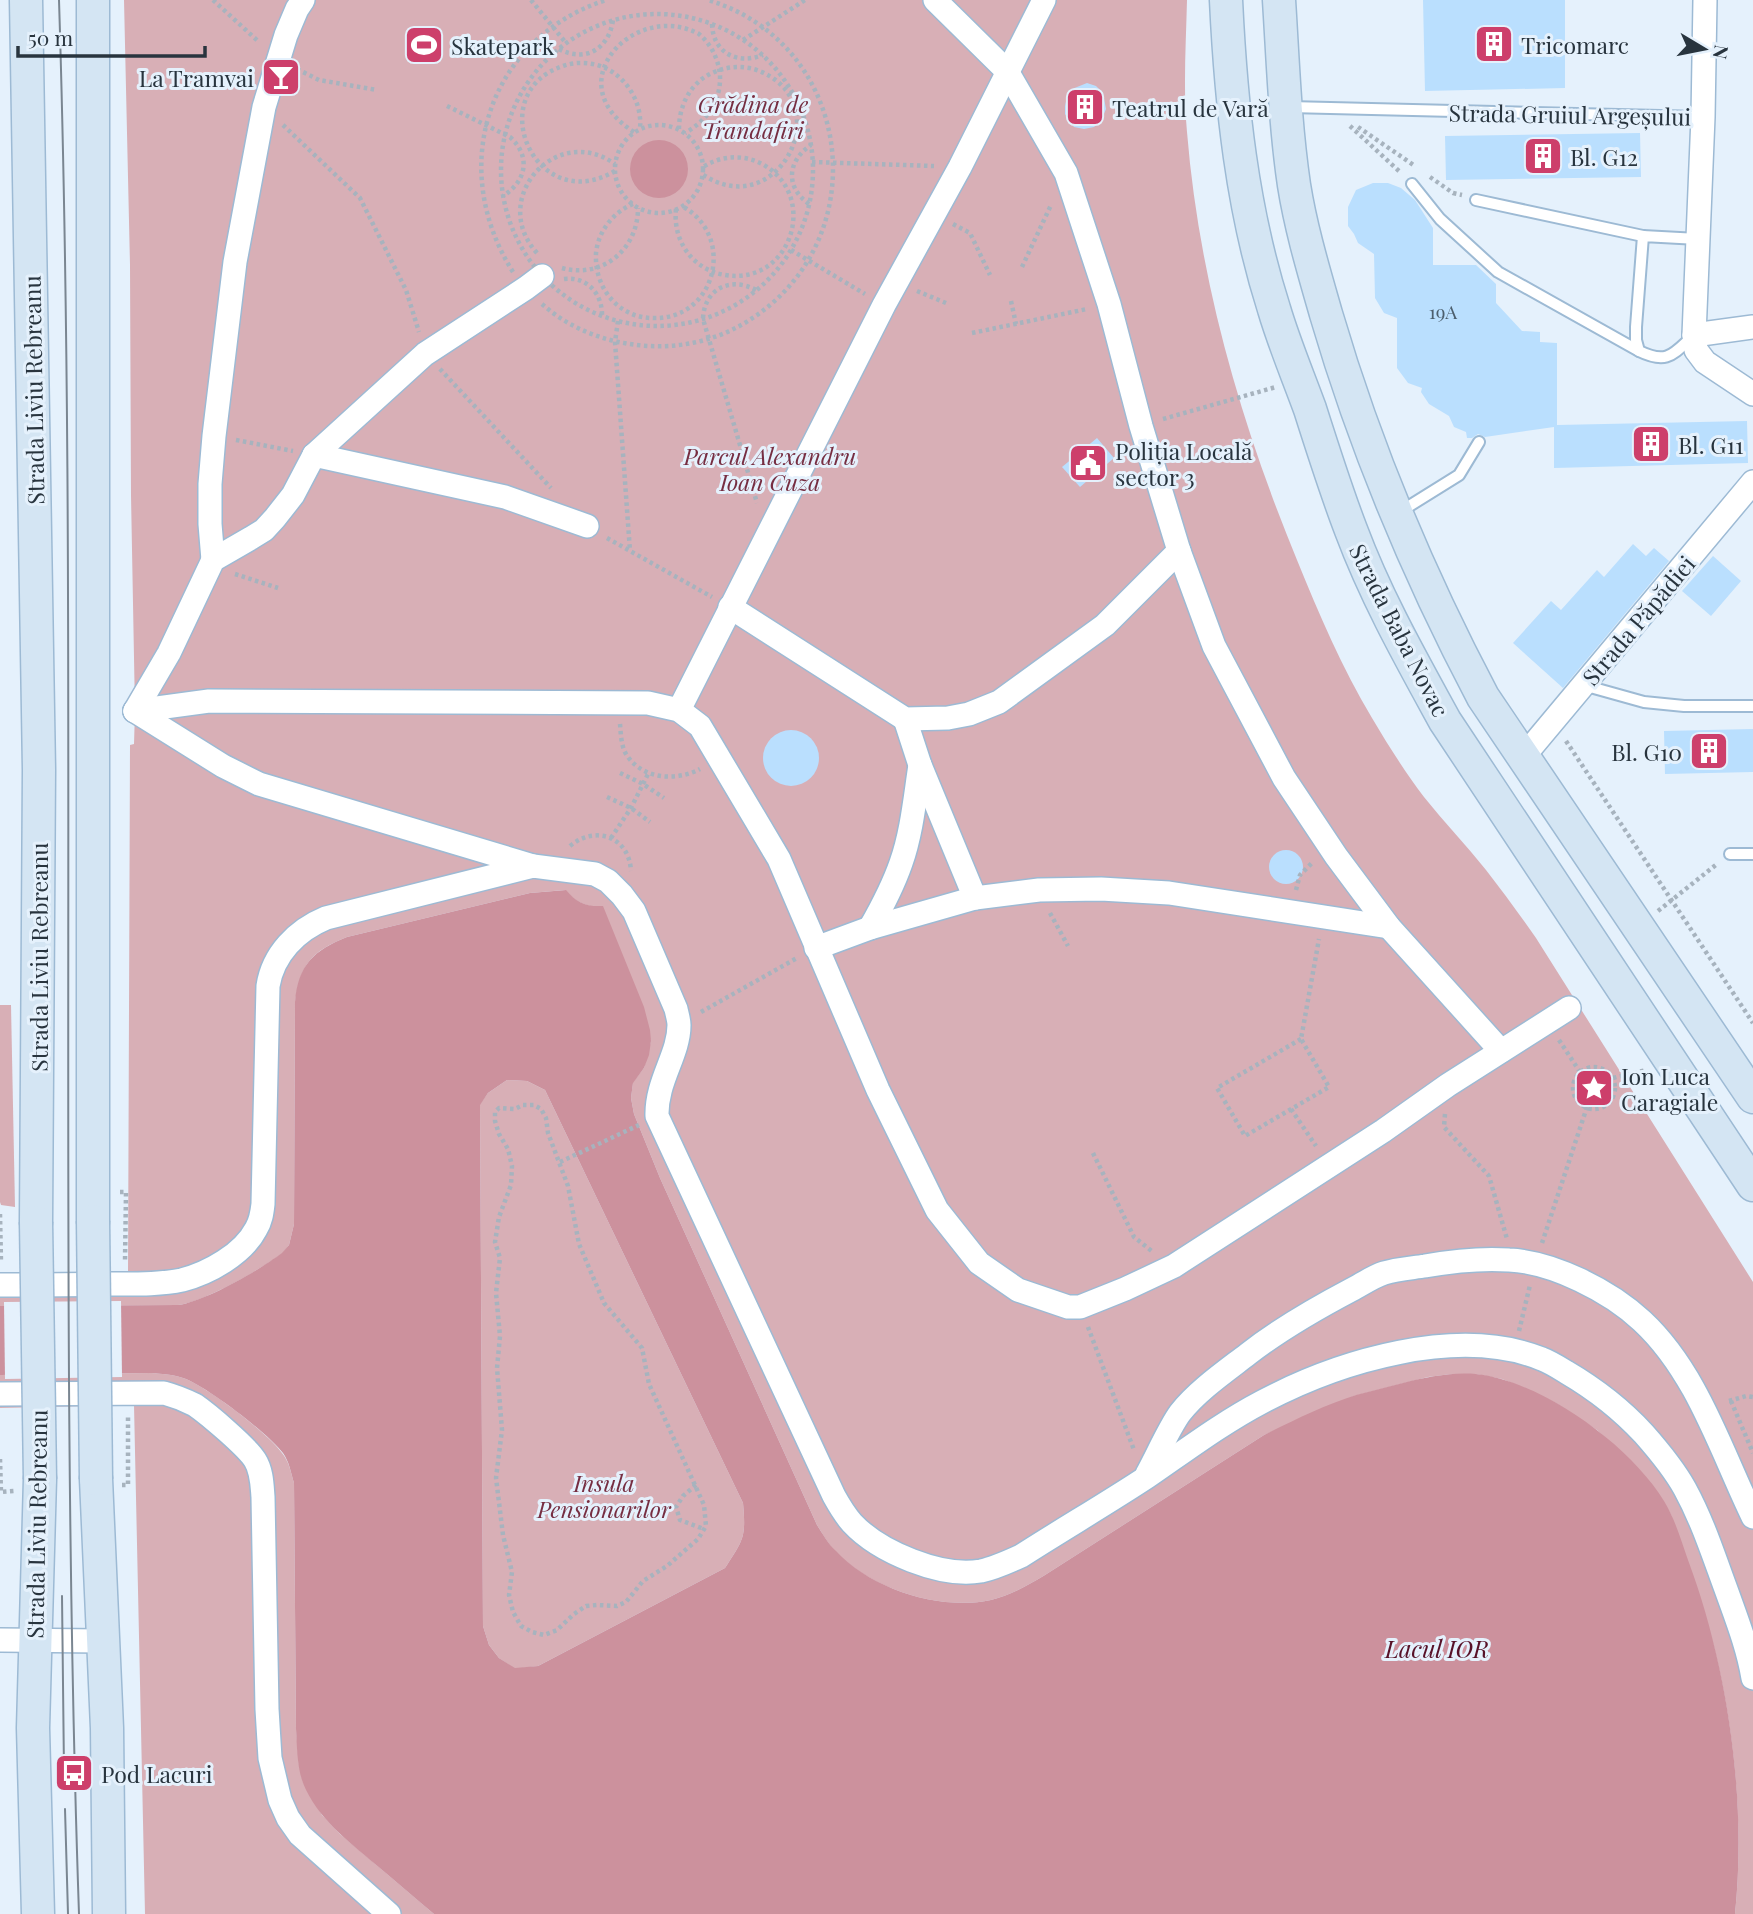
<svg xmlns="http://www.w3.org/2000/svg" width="1753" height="1914" viewBox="0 0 1753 1914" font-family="'Playfair Display',serif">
<rect width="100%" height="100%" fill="#e5f1fc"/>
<g fill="#d8afb6">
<path d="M124,0H1187C1186,44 1183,88 1187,132C1199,280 1241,424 1297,560C1319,614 1342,668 1372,718C1388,745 1405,772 1424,797C1444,822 1466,845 1486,870C1503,892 1520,915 1536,938L1753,1282V1914H1735C1744,1828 1735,1731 1714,1647C1703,1604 1685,1558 1671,1515L1662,1499L1633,1463L1597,1430L1577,1417L1556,1403L1524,1388L1502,1379L1476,1374H1451L1428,1377L1354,1396L1264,1435L1045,1575C1028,1585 1010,1596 991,1600C940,1611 871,1589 836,1552C828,1544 823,1534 817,1525L660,1178L634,1114L631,1098L633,1082L644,1068L651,1041L594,907C581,904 574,900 565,890L530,893L347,937C310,952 301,964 295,1002L294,1224L289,1245L283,1253C259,1270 206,1301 178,1305L0,1306V1276L128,1274L130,745L134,744L135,711L131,495L130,265Z"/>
<path d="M0,1005H11L15,1207L1,1205L0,1202Z"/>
<path d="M507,1080L527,1081L545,1090L743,1503C746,1537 744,1539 725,1568L538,1666L515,1669L499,1658L489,1645L483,1626L480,1104L488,1093Z"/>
<path d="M151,1373C162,1374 172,1374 183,1378C205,1385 269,1434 282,1453C289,1461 291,1473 294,1483L296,1729L299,1765L303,1782L322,1815L340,1834L434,1914H145L134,1405L0,1408V1375Z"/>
</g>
<g fill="#cc919d" fill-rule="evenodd">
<circle cx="659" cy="169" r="29"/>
<path d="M566,890C576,902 586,907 603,906L644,1007L650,1030L651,1041L649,1055L644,1068L633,1083L631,1098L634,1114L660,1178L817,1525C823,1534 828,1544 836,1551C871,1589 940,1611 991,1600C1010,1596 1028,1585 1045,1575L1264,1435C1294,1420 1325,1405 1356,1395C1372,1391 1387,1387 1403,1383C1427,1377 1451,1372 1476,1374C1542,1381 1630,1445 1664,1501C1675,1519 1681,1540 1688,1560C1728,1667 1747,1800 1735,1914H434C414,1897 395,1881 375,1864C348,1841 317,1818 303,1783C297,1767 297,1746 296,1729L294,1483C291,1473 289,1461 283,1453C269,1434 205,1385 183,1378C172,1374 162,1374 151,1373L0,1375V1306L178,1305C206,1301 259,1270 282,1253L289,1245L294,1224L295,1002C298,965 314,950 347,937L530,893ZM507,1080L527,1081L545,1090L743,1503C746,1537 744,1539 725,1568L538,1666L515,1668L499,1658L489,1645L483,1626L480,1105L488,1093Z"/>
</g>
<path fill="#e5f1fc" d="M121,1301L122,1377L5,1379L4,1302Z"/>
<g fill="#badffe">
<path d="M1423,0H1565V88L1425,91Z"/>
<path d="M1087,83L1096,86L1103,93L1106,109L1101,121L1094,127L1084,129L1074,127L1069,121L1065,114V106L1067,97L1072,89Z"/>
<path d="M1640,133L1641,177L1446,180L1445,136Z"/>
<path d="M1373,183H1388L1401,188L1415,200L1433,228V265H1476L1496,284V303L1522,331L1540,332V342L1557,343V425L1747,421L1748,463L1554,468V427L1485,437L1478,434L1472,438H1467L1466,432L1454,427L1449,416L1429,404L1421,392L1422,388L1408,383L1397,368V318L1384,313L1375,298L1374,254L1358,243L1354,234L1348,226V207L1356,190Z"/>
<path d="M1097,438L1114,458L1080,487L1062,467Z"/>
<path d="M1633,544L1646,556L1654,548L1669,561L1563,688L1513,643L1551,601L1561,610L1597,570L1604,577Z"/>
<path d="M1713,556L1741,581L1711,616L1682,591Z"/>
<path d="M1753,729V772L1665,774L1664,731Z"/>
<circle cx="791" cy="758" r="28"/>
<circle cx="1286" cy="867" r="17"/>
</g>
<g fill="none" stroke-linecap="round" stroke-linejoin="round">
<g stroke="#9dbad4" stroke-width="14">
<g id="lane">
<path d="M1289,107L1703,117"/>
<path d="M1412,184L1440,219L1498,272L1639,351"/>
<path d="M1476,200L1643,236"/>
<path d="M1694,335C1673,354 1668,365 1639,351L1636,340V327L1643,236L1698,239"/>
<path d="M1398,513L1459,475L1479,442"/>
<path d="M1583,685L1644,702L1684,706H1753"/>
<path d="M1730,854H1753"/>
</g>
</g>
<g stroke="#9dbad4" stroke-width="26">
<g id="street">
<path d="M935,0L1007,71L1066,173L1109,304L1141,426L1179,551L1214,646L1284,778L1336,856L1389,927L1501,1051"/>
<path d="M1705,0L1703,117L1694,335L1696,350L1705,362L1753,394"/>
<path d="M1694,335L1753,327"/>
<path d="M314,455L425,354L526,288L542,276"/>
<path d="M213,560L210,524V484L214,436L235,262L264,107L286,35L297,9L303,0"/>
<path d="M730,607L905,719L948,718L969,714L999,702L1105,625L1179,551"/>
<path d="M679,710L884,305L960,167L1044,0"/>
<path d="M135,711L209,701L648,703L679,710L700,726L779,859L878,1090L937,1210L979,1263L1018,1290L1068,1307H1080L1125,1289L1174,1266L1383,1131L1448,1085L1569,1008"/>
<path d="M135,711L169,653L213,560L251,538L264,530L275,518L293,495L314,455L505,497L587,526"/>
<path d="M135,711L223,766L259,784L533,866"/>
<path d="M905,719L920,765L975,898"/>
<path d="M1523,757L1753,482"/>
<path d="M870,928C882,907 893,886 901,863C912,832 915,797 920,765"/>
<path d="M816,948L870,928L975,898L1039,890L1101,889L1169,893L1389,927"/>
<path d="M0,1285C36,1285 72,1285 107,1284C132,1284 159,1285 182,1280C209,1273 243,1254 256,1229C261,1221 262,1213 263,1204L268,986C273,954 297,930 326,918L533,866L595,874L608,881L622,895L634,911L676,1009C677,1014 679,1020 679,1025C679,1055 656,1081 657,1116L834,1496C839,1505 845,1515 852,1523C879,1552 941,1578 981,1571C995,1568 1008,1562 1021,1556C1063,1529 1106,1504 1147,1477C1185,1451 1222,1423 1262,1402C1339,1361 1458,1325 1542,1359C1550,1362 1558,1367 1566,1372C1595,1389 1621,1409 1644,1434C1659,1451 1674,1469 1685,1489C1703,1522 1714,1557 1727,1592C1737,1620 1748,1648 1753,1678"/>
<path d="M0,1394L164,1393C175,1396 185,1400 195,1405C208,1414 247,1447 255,1460C262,1471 262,1485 263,1497L267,1709L270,1758L280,1800L288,1818L300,1835L389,1914"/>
<path d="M1147,1474C1157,1456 1169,1428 1180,1413C1197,1391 1226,1371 1248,1354C1280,1329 1315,1309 1351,1290C1361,1285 1372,1277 1384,1273C1396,1269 1412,1268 1425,1266C1453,1261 1481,1258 1509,1260C1553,1262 1610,1291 1642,1321C1697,1372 1721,1451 1753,1517"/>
<path d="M0,1640L102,1641"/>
</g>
</g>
<g stroke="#9dbad4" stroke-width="35">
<g id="secondary">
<path d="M26,0L39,770L36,1222"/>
<path d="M1226,0C1231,105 1242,209 1274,309C1284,343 1298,376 1310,409C1323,450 1336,491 1351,530C1376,597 1411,659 1445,721L1753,1185"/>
<path d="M1279,0C1283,62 1285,124 1294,185C1301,229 1314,272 1326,314C1365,447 1418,574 1483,697L1753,1097"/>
<path d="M93,1221V0"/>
<path d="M96,1479L107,1728L109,1914"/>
<path d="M38,1914L33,1728L40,1479"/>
</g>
</g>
<g stroke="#a7b3be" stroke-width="4.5" stroke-dasharray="3.5 3.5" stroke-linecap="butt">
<path d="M213,0L259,42"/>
<path d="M531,0L566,43"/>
<circle cx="657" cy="170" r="156"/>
<path d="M712,24C713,53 737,65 763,55"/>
<path d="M743,40L805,0"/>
<path d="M559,49C585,63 609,49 613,20"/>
<path d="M297,69L319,80L377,90"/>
<path d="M447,106L510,137C531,156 527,181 503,196"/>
<path d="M283,125L360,198L406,290L419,332"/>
<circle cx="659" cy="169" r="44"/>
<path d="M1350,126L1400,172"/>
<path d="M1358,127L1415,166"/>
<path d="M679,129C679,106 690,83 712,73C729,65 748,65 764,73C838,109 775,224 702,174"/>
<path d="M634,132C555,82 636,0 699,34C711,44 719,60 720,76C721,102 706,121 685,133"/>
<path d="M812,162L934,166"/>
<path d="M615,171C535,218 481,93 563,66C580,60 600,63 614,73C632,86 642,107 640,129"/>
<path d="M1430,177L1453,193L1462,195"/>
<path d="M633,204C613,212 598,232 596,253C595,271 601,289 614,302C624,312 638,318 652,318C716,321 737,236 682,206"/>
<path d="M809,204C785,187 787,161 811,145"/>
<path d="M676,209C674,228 680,245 692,258C701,267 712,273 725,275C790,286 820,198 764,165C745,154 721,155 703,167"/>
<path d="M953,224L970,233L990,275"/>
<path d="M791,250L865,294"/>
<path d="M537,253C488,199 556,122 615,164"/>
<path d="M1022,267L1051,205"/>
<path d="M562,268C603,279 638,249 638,208"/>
<path d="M513,272C447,168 487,39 606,0"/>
<path d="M564,279C587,276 603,294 602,317"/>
<path d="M756,290C730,276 704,289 703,319L757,503"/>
<path d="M917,291L946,303"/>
<path d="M1011,301L1016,324"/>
<path d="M542,304C571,330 610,344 649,346C684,348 721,339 751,319C877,238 854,44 708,0"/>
<path d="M618,321L615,342L630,551"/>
<path d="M972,333L1087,309"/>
<path d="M440,369L551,488"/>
<path d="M1163,419L1276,387"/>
<path d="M236,440L293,451"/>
<path d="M607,538L712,597"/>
<path d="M235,574L278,588"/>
<path d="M620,724C621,735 621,748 628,757C645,780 677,781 700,769"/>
<path d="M1566,741L1753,1023"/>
<path d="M620,773L643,784L664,798"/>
<path d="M607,797L631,808L650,822"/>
<path d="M611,838L631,808L649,772"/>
<path d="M570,846C595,825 629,836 631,871"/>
<path d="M1296,890L1300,875L1312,863"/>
<path d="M1658,911L1717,864"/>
<path d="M1050,913L1068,946"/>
<path d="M701,1012L797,958"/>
<path d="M1301,1039L1217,1088L1245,1136L1329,1087L1301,1039L1319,939"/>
<path d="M1559,1040L1580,1072"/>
<circle cx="1594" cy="1088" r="21"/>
<path d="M1613,1078L1646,1070"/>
<path d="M523,1105H534L541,1109L546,1118L548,1133L568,1186L579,1244L604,1303L642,1348L649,1384L704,1505L706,1526L698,1539L667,1566L643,1581L626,1602L617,1606L597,1605L586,1606L574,1614L557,1630L544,1635L532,1632L521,1626L513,1612L509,1595L512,1572L503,1535L496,1478L502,1430L497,1368L500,1336L496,1293L500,1258L495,1242L499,1217L511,1185L512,1166L508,1149L499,1134L495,1121V1112L499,1108L515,1109Z"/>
<path d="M1291,1109L1316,1146"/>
<path d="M1445,1114L1444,1127L1489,1176L1507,1239"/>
<path d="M1093,1153L1134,1237L1153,1252"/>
<path d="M560,1162L639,1125"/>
<path d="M120,1192H126L125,1262"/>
<path d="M0,1214L1,1262"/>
<path d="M1542,1243L1587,1107"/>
<path d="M1088,1327L1134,1450"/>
<path d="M1519,1331L1530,1285"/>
<path d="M1729,1401L1746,1396L1753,1397"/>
<path d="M1731,1401L1753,1453"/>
<path d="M0,1459L1,1492L14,1491"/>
<path d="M122,1485H128V1415"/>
<path d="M696,1485L683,1496L676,1507L680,1520L704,1529"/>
</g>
<use href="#lane" stroke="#fff" stroke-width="10"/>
<use href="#street" stroke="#fff" stroke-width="23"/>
<use href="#secondary" stroke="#d4e5f3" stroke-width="32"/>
<g stroke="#7a8691" stroke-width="2">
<path d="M59,0C79,638 57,1276 79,1914"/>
<path d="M62,1596L64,1771"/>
<path d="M65,1809L68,1914"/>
</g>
<g stroke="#9dbad4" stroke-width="35" stroke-linecap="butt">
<g id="secondary-bridge">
<path d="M93,1221L96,1479"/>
<path d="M36,1222L40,1479"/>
</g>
</g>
<use href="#secondary-bridge" stroke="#d4e5f3" stroke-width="32"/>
</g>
<defs>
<g id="building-square" transform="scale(2.0125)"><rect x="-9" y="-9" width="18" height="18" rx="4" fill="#cd3f6b" stroke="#e5f1fc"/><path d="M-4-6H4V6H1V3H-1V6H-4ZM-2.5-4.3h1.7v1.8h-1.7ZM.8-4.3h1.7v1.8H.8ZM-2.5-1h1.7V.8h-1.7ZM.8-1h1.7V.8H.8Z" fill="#fff"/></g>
<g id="stadium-square" transform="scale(2.0125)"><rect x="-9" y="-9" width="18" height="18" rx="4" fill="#cd3f6b" stroke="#e5f1fc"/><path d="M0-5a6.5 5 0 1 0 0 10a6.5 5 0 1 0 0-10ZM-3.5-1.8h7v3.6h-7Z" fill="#fff"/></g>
<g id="bar-square" transform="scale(2.0125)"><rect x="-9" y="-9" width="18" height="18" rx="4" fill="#cd3f6b" stroke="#e5f1fc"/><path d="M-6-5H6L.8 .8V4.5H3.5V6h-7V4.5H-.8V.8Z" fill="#fff"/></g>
<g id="civic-square" transform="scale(2.0125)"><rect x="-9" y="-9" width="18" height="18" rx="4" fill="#cd3f6b" stroke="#e5f1fc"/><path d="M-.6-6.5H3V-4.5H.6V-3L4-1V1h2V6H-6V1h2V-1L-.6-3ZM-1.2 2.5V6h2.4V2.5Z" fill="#fff"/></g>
<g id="sight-square" transform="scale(2.0125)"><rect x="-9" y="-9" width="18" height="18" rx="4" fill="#cd3f6b" stroke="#e5f1fc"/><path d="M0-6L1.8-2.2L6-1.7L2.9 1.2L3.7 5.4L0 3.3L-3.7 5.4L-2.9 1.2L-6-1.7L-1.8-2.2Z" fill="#fff"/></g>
<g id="bus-square" transform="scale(2.0125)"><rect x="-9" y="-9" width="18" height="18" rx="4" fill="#cd3f6b" stroke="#e5f1fc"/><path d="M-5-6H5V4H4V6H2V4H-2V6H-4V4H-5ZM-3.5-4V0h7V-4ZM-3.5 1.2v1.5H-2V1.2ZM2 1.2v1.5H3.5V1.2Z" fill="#fff"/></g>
</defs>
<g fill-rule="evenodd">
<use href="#building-square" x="1494" y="44"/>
<use href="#stadium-square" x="424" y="45"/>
<use href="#bar-square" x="281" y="77"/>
<use href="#building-square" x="1085" y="107"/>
<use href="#building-square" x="1543" y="156"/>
<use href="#building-square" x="1651" y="444"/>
<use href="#civic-square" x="1088" y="463"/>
<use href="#building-square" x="1709" y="751"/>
<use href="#sight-square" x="1594" y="1088"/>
<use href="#bus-square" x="74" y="1773"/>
</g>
<g text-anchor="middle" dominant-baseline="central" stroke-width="6" stroke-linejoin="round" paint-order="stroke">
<g font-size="19" fill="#4c5f6e">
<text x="1443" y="311">19A</text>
</g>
<g font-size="23" fill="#28343e" stroke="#e5f1fc" text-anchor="start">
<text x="1521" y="44">Tricomarc</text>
<text x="451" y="45">Skatepark</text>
<text x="254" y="77" text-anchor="end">La Tramvai</text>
<text x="1112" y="107">Teatrul de Vară</text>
<text x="1570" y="156">Bl. G12</text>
<text x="1678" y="444">Bl. G11</text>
<text x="1115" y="450">Poliția Locală<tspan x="1115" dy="26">sector 3</tspan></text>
<text x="1682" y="751" text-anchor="end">Bl. G10</text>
<text x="1621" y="1075">Ion Luca<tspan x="1621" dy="26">Caragiale</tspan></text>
<text x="101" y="1773">Pod Lacuri</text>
</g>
<g font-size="23" font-style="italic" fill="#762e42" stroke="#e5f1fc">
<text x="753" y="103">Grădina de<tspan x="753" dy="26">Trandafiri</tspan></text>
<text x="770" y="455">Parcul Alexandru<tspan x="770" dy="26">Ioan Cuza</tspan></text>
<text x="604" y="1482">Insula<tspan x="604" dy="26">Pensionarilor</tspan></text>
</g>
<g font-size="23" fill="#28343e" stroke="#e5f1fc">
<text transform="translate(1570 114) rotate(1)">Strada Gruiul Argeșului</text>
<text transform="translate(33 390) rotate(-91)">Strada Liviu Rebreanu</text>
<text transform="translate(1638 620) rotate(-50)">Strada Păpădiei</text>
<text transform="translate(1400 630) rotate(63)">Strada Baba Novac</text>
<text transform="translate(38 957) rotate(-90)">Strada Liviu Rebreanu</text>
<text transform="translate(36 1524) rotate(-89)">Strada Liviu Rebreanu</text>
</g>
<g font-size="24" font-style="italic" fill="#571128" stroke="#e5f1fc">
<text x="1437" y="1648">Lacul IOR</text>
</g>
</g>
<g transform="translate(1704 49) rotate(100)" stroke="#e5f1fc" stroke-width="5" paint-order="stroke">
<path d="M0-5L12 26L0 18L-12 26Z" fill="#28343e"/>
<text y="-10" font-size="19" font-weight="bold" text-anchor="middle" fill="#28343e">N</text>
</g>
<path d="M18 46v10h187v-10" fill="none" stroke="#28343e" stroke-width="3.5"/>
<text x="28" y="46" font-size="21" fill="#28343e" stroke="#e5f1fc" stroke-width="5" paint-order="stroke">50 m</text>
</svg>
